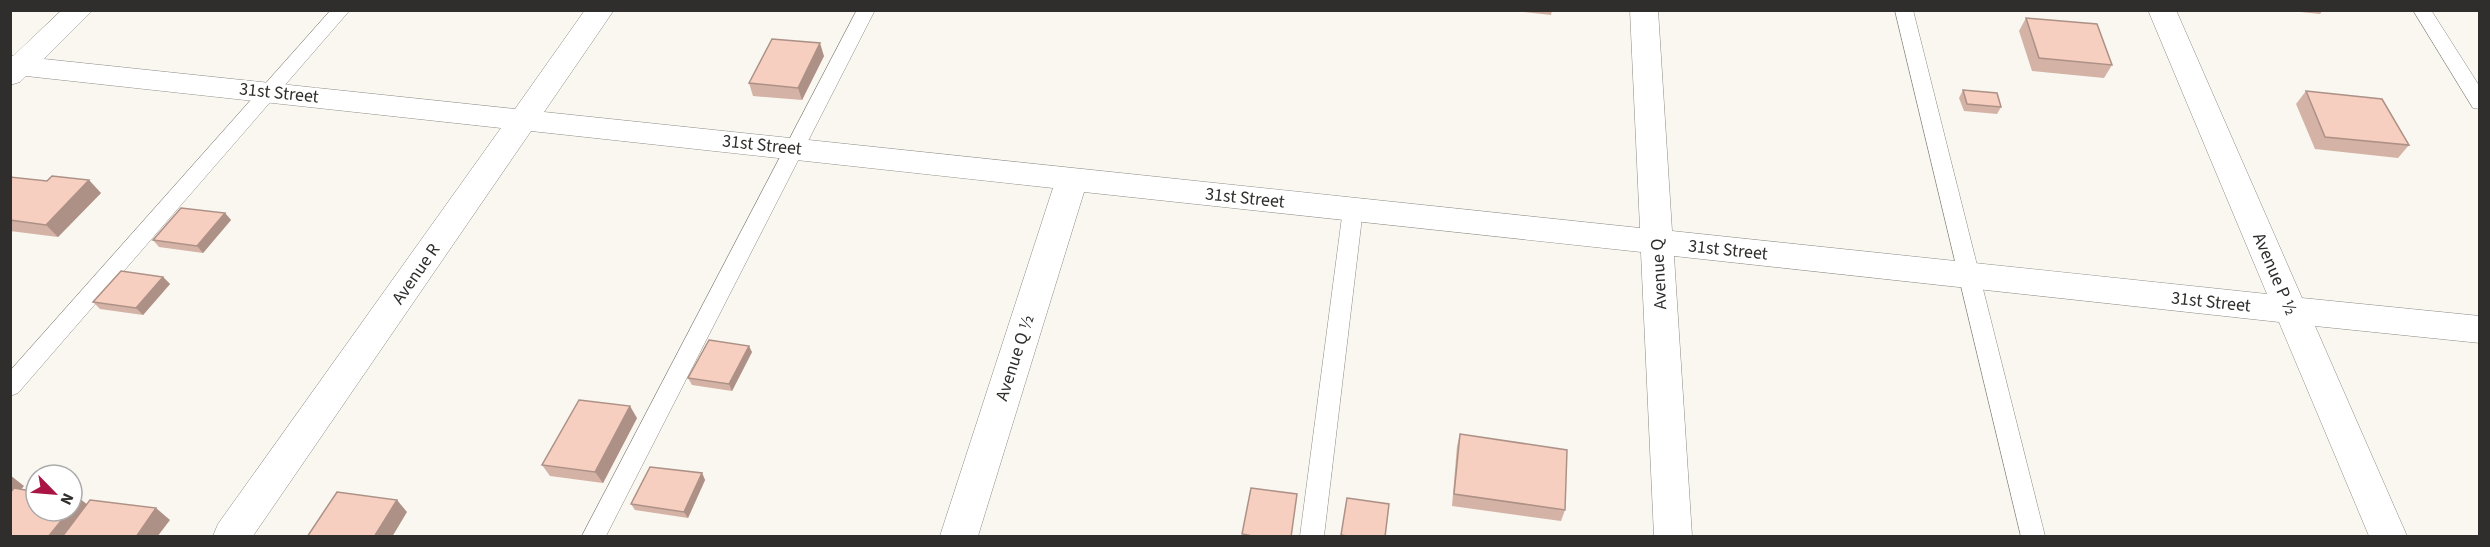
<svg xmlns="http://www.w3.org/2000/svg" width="2490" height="547" viewBox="0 0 2490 547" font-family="'Source Sans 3',sans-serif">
<rect width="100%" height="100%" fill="#f9f7f0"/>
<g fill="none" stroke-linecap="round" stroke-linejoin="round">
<g stroke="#8c8a84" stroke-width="1">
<g id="lane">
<path d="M331,10H350L18,393L10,396V371Z"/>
<path d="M857,10H875L606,536H582Z"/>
<path d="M1895,10H1913L2045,536H2021Z"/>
<path d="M2413,10H2431L2480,87V109L2473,108Z"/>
<path d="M1353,202L1360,204L1363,209L1324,536H1300L1343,209L1346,204Z"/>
</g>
</g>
<g stroke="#8c8a84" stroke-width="1">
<path id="street" d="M62,10H93L44,59L515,109L585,10H614L544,112L1640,228L1630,10H1658L1672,231L2267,294L2148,10H2176L2302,298L2480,316V343L2315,326L2407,536H2369L2279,322L1674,256L1692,536H1654L1641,252L1084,192L978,536H940L1053,188L531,131L253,536H213L218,524L501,128L26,76L20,82L10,85V55L13,56Z"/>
</g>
<use href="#lane" fill="#fff" fill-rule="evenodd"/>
<use href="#street" fill="#fff" fill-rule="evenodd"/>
</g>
<g fill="#d4b2a5">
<path d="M1505,10H1552L1551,15Z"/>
<path d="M2282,10H2323L2320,14Z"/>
<path d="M2026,18L2112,65L2104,78L2032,71L2019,31Z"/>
<path d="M824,56L802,100L753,96L749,83Z"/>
<path d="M1963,90L2001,107L1997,114L1964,111L1959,98Z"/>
<path d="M2306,91L2409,145L2398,158L2315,149L2296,104Z"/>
<path d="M10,177L47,181L101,193L58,237L10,231Z"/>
<path d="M225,213L231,220L203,253L159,247L153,240Z"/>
<path d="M163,277L170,284L143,315L100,309L93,302Z"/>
<path d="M752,352L732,391L692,385L688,378Z"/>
<path d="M637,418L603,483L550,476L542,465Z"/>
<path d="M1460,434L1565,510L1561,521L1452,506L1457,446Z"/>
<path d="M702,473L705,480L688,518L635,510L631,504Z"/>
</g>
<g fill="#ad9186">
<path d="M820,43L824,56L802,100L798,88Z"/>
<path d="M89,180L101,193L58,237L46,225Z"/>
<path d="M225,213L231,220L203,253L197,246Z"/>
<path d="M163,277L170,284L143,315L136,308Z"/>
<path d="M749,346L752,352L732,391L729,384Z"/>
<path d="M630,406L637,418L603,483L595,472Z"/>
<path d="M702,473L705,480L688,518L684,512Z"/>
<path d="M10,475L24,486L10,502Z"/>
<path d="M79,498L93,509L72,537H48L69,511H72V507Z"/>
<path d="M397,500L407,512L392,537H374Z"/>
<path d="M156,508L170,520L157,537H136Z"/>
</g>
<g fill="#f7cfc0" stroke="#ad9186" stroke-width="1.5">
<path d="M2026,18L2097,24L2112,65L2039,58Z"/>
<path d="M772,39L820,43L798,88L749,83Z"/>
<path d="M1963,90L1997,93L2001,107L1967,104Z"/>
<path d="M2306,91L2382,99L2409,145L2325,137Z"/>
<path d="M52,176L89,180L46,225L10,220V177L47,181Z"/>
<path d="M181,208L225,213L197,246L153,240Z"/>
<path d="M121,271L163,277L136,308L93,302Z"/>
<path d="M709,340L749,346L729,384L688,378Z"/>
<path d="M579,400L630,406L595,472L542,465Z"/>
<path d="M1460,434L1567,450L1565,510L1454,494Z"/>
<path d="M650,467L702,473L684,512L631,504Z"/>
<path d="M14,488L36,492V511H69L48,537H10V493Z"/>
<path d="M1251,488L1297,494L1291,537H1258L1242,534Z"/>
<path d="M337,492L397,500L374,537H307Z"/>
<path d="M72,497L79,498L72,507Z"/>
<path d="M1347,498L1389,504L1385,537H1353L1341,535Z"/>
<path d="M90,500L156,508L136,537H62Z"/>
</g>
<g text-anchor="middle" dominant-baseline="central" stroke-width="6" stroke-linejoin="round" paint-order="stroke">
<g font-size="18" fill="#2f2e2c" stroke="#fff">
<text transform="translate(279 93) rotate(6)">31st Street</text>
<text transform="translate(762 145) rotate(6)">31st Street</text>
<text transform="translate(1245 198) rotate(6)">31st Street</text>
<text transform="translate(1728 250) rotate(6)">31st Street</text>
<text transform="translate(416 274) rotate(-55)">Avenue R</text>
<text transform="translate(1659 274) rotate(-93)">Avenue Q</text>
<text transform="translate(2275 274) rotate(67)">Avenue P ½</text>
<text transform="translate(2211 302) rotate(6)">31st Street</text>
<text transform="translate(1015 358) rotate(-72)">Avenue Q ½</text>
</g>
</g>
<rect width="2490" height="547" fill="none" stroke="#2f2e2c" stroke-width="24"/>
<g transform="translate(54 493) rotate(115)"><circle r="28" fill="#ffffff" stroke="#acabab" stroke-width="1.5"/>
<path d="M0-4.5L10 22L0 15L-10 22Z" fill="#a91445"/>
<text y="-9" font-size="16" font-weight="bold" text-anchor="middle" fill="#2f2e2c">N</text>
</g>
</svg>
